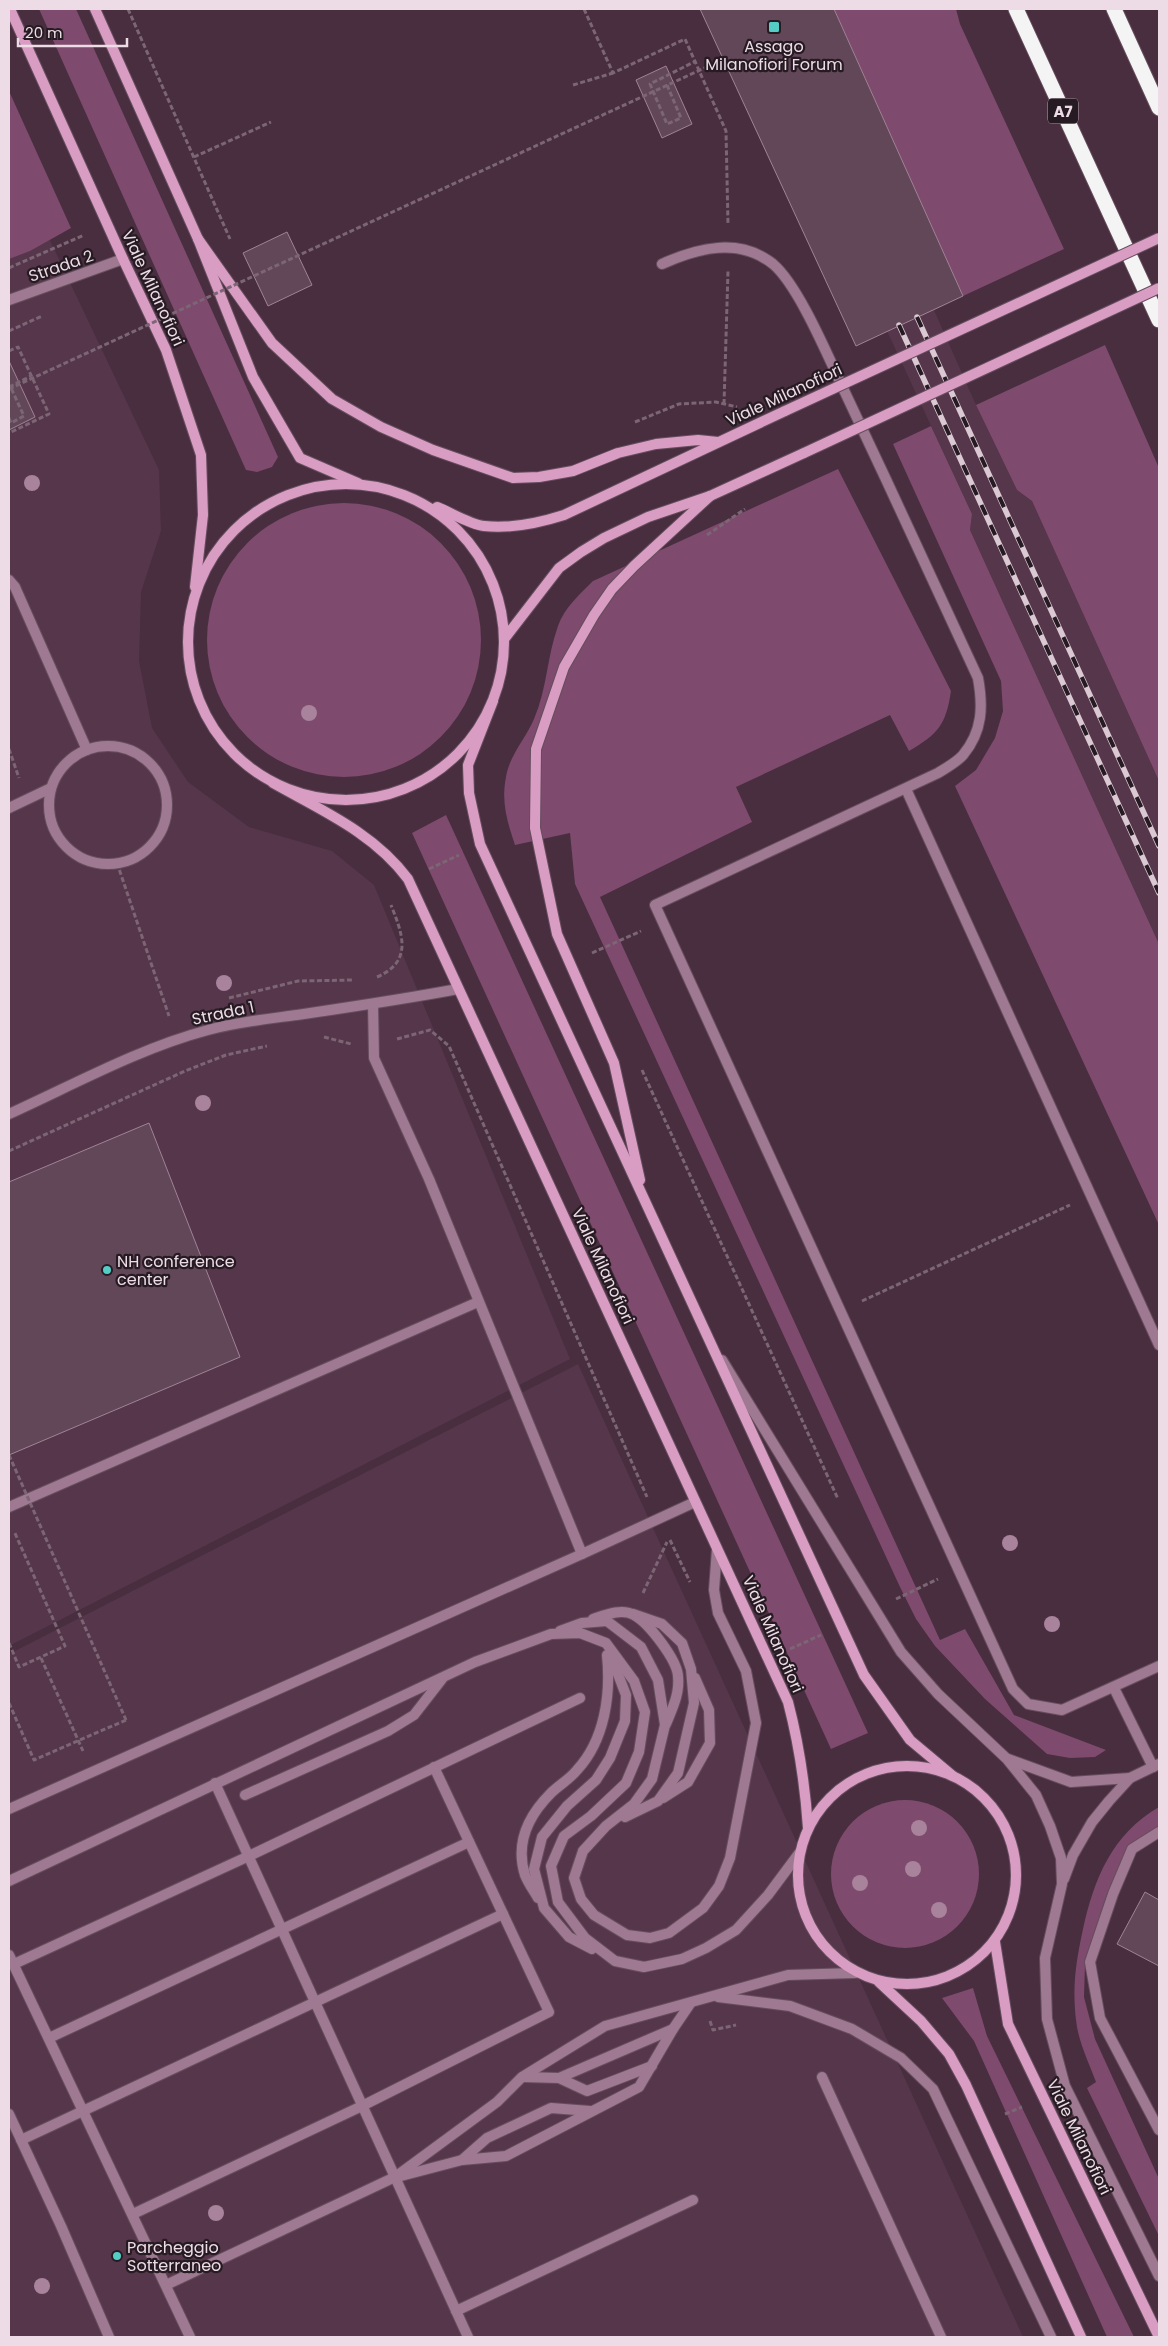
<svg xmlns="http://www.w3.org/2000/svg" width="1168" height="2346" viewBox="0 0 1168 2346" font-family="Poppins,sans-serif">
<rect width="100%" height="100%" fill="#482e3f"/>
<g fill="#56364b">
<path d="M700,9H834L963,296L934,310L976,405L1017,490L1032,501L1159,781V944L970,530L972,514L887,331L856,346Z"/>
<path d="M9,154L159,470L161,531L141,592L139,661L152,728L188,782L249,827L332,851L374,885L570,1359L9,1646Z"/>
<path d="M578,1364L1023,2337H9V1654Z"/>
</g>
<g fill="#7e4a6d">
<path d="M39,9H76L278,457L272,467L257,472L246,470Z"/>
<path d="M834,9H956L960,24L1064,249L963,296Z"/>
<path d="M9,91L71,228L30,251L9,259Z"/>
<path d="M1105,345L1159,468V781L1032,501L1017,490L976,405Z"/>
<path d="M931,426L972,514L970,530L1159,944V1225L955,786L976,770L995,738L1003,711L1001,681L893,444Z"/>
<path d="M838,469L951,691C946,725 938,734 909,751L890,715L736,787L752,822L600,897L940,1640L965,1629L1014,1715L1106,1750L1095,1757L1070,1758L1047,1754L985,1699L935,1646L916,1619L900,1587L575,884L570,833L515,845C507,821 501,802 506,777C509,756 526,738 534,719C547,689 547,656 558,626C564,608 580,594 593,581Z"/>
<circle cx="344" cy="640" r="137"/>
<path d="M446,815L868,1733L831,1749L412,833Z"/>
<circle cx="905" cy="1874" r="74"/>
<path d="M1159,1807V1826L1129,1847L1108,1894L1085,1965L1084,1997L1095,2039L1159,2179V2236L1087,2088L1096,2082C1089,2063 1078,2041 1076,2020C1072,1986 1076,1962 1083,1929C1094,1879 1112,1834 1159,1807Z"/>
<path d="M973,1988L987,2036L1134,2337H1107L974,2041L942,1998Z"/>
</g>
<g fill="#624759" stroke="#a18396">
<path d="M700,9H834L963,296L856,346Z"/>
<path d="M666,66L692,124L662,138L636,80Z"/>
<path d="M287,232L312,285L268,306L243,253Z"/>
<path d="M9,361L35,417L9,430Z"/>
<path d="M149,1123L240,1357L9,1455V1182Z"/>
<path d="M1145,1892L1159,1900V1966L1117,1944Z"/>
</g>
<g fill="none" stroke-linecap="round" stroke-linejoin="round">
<g stroke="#664d5d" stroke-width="12">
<g id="service">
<path d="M662,264C697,248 739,237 773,264C798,285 827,354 842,386C888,483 933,580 978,678C983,706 983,731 963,755C957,762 946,768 938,773L655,905L1013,1689L1028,1704L1062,1710L1159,1666"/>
<path d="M9,300L123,259"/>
<path d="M9,580L15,587L87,750"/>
<circle cx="108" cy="805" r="59"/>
<path d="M906,789L1159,1345"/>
<path d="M9,808L51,788"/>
<path d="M373,1004L374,1058L429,1179L582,1554L695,1502"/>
<path d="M9,1114C73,1085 140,1048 208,1030C237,1022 267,1019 297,1015C351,1007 405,999 458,989"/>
<path d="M722,1360L901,1652L938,1694L1007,1759L1036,1795L1050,1826L1061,1858L1062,1884L1045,1958L1047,2019L1065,2086L1159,2276"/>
<path d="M9,1507L478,1302"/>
<path d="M593,1619C605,1615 622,1608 634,1615C649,1623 677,1660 678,1676C680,1694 672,1709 666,1724"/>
<path d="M560,1631L582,1623L607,1621L641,1647L658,1680L665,1725L652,1779L634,1804L606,1826L583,1851L574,1878L581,1899L594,1915L627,1935L650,1938L669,1933L703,1908L719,1886L730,1858L756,1723L746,1671L718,1613L714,1590L717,1549"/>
<path d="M1114,1688L1153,1767"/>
<path d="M1008,1759L1071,1782L1130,1778"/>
<path d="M215,1783L468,2337"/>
<path d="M245,1795L388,1731L414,1715L442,1679"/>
<path d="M663,1798L688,1782L710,1743L709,1710L695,1678"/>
<path d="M9,1809L582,1554"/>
<path d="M625,1817L658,1801L678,1773L694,1703L691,1669L682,1643L662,1624L633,1614"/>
<path d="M1159,1832L1132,1849L1113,1894L1090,1962L1100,2018L1159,2130"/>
<path d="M1064,1879L1073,1855L1092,1822L1109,1801L1130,1778L1159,1764"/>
<path d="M9,1881L475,1662L551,1634L580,1633L606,1643L634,1681L645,1712L639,1752L626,1783L591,1816L564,1836L551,1866L558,1902L585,1938L615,1961L644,1967L682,1959L706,1948L736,1930L768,1895L800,1852"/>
<path d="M538,1898C534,1891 528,1883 525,1875C515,1843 529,1815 551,1793C559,1785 570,1779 577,1770C605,1740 611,1694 607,1655"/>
<path d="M592,1949L569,1937L544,1908L534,1869L542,1837L567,1806L596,1780L610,1758L625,1721L626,1695L611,1656"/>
<path d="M9,1955L190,2337"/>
<path d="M14,1964L249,1856L580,1698"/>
<path d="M718,1997L790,2006L852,2029L901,2058L933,2089L1051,2337"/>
<path d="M49,2038L469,1842"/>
<path d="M523,2077L559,2078L587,2091L652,2066"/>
<path d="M822,2077L941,2337"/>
<path d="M559,2078L673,2029"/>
<path d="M9,2114L61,2226L109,2337"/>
<path d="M21,2140L503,1914"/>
<path d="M462,2160L487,2138L551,2108L590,2111"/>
<path d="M401,2176L462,2160L506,2156L639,2087L673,2029L690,2004"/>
<path d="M133,2214L362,2106L549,2012L434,1767"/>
<path d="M166,2285L395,2177L497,2102L522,2077L605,2026L788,1975L855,1973"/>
<path d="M456,2311L693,2200"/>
</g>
</g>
<g stroke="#664d5d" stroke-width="12">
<g id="secondary">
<path d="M10,9L123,259L166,350L201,455L203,515L195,587"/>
<path d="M95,9L198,239L253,377L300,458L358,483"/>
<path d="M198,239L272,343L332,399L381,427L433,450L513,478L539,477L573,471L618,453L656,444L698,440L718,442"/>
<circle cx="346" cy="642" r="158"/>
<path d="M437,507C452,513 469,524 484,526C511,529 539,523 564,515L785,411"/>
<path d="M505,638L559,568L581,552L604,538L648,517L710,496L804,453"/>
<path d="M493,701L468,765L469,793L480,844L864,1675L910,1740L953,1776"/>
<path d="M273,783C321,810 374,833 408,879L788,1702C799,1744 805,1784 808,1828"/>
<path d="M640,1180L614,1063L557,934L535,828L536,749L564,667L594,615L612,589L634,566L710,496"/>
<circle cx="907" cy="1875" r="109"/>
<path d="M995,1942L1008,2024L1159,2337"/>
<path d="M879,1982L921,2021L949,2054L966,2085L1081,2337"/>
</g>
</g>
<g stroke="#664d5d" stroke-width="17">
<g id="motorway">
<path d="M1016,9L1159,320"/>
<path d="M1114,9L1159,108"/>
</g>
</g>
<g stroke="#7c6574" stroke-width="3" stroke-dasharray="5 2.5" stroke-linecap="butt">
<path d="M128,9L230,239"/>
<path d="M584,9L613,73L685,39L726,131L728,224"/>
<path d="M747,43L749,47"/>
<path d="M573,85L613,73"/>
<path d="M667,85L681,118L667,124L650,84L696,61"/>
<path d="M194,157L271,122"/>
<path d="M9,268L84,235"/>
<path d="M9,331L42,316"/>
<path d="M9,351L18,347L49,414L9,433"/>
<path d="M9,387L31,376"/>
<path d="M724,404L728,271"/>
<path d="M9,418L11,423L24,416L11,388"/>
<path d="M635,422L679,404L716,402L737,407"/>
<path d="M707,535L745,509"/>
<path d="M9,749L19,778"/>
<path d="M117,863L169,1016"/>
<path d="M429,869L459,855"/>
<path d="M592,953L641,931"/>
<path d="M377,977C414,961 402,933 391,905"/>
<path d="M229,998L298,981L353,980"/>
<path d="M324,1037L351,1044"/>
<path d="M397,1039L430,1030L449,1046L647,1497"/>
<path d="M642,1070L838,1499"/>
<path d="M9,1151L185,1071L226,1055L267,1046"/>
<path d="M862,1301L1070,1205"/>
<path d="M670,1540L690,1582"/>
<path d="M643,1593L667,1542"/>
<path d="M896,1599L938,1579"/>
<path d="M9,1643L19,1667L65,1646L14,1531"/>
<path d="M790,1649L821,1635"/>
<path d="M41,1658L83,1751"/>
<path d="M9,1703L34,1760L126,1720"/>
<path d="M710,2021L713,2030L736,2025"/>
<path d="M1005,2114L1022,2107"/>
</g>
<use href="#service" stroke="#9f7991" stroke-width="10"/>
<use href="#secondary" stroke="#d99dc4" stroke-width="10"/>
<use href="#motorway" stroke="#f4f4f4" stroke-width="15"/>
<g stroke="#dac8d3" stroke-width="5.5">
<g id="rail">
<path d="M917,317L1159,846"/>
<path d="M899,325L1159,893"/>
</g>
</g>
<use href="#rail" stroke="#261b22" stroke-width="4" stroke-dasharray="11" stroke-linecap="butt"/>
<g stroke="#664d5d" stroke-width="12" stroke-linecap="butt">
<g id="secondary-bridge">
<path d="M785,411L1159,238"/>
<path d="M804,453L1159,288"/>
</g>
</g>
<g stroke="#7c6574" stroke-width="3" stroke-dasharray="5 2.5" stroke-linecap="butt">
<path d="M9,389L724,59"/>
<path d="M9,1455L126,1720"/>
</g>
<use href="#secondary-bridge" stroke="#d99dc4" stroke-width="10"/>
</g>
<g fill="#a8839b">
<circle cx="32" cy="483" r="8"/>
<circle cx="309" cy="713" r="8"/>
<circle cx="224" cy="983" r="8"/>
<circle cx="203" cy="1103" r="8"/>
<circle cx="1010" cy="1543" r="8"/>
<circle cx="1052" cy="1624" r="8"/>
<circle cx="919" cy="1828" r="8"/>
<circle cx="913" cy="1869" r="8"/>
<circle cx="860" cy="1883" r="8"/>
<circle cx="939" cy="1910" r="8"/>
<circle cx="216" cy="2213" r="8"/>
<circle cx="42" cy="2286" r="8"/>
</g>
<g fill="#54cdc7" stroke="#261b22" stroke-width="2">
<rect x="768" y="21" width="12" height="12" rx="2.5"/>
<circle cx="107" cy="1270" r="5"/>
<circle cx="117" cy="2256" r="5"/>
</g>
<g text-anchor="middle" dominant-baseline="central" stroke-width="4.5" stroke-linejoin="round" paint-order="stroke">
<rect fill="#261b22" stroke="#b1a2ab" stroke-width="1" x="1048" y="98.5" width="30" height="25" rx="4"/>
<g font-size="15" font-weight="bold" fill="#eddce6">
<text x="1063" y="111">A7</text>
</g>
<g font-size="16" fill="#eddce6" stroke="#261b22" text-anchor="start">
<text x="774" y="46" text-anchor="middle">Assago<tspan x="774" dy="18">Milanofiori Forum</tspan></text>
<text x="117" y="1261">NH conference<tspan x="117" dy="18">center</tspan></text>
<text x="127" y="2247">Parcheggio<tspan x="127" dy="18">Sotterraneo</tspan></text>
</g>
<g font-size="16" fill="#eddce6" stroke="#261b22">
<text transform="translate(61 266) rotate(-19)">Strada 2</text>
<text transform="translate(153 288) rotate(65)">Viale Milanofiori</text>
<text transform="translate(784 395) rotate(-25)">Viale Milanofiori</text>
<text transform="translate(223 1013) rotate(-12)">Strada 1</text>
<text transform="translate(603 1266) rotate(65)">Viale Milanofiori</text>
<text transform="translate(773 1634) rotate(66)">Viale Milanofiori</text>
<text transform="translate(1079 2137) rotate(64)">Viale Milanofiori</text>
</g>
</g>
<rect width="1168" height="2346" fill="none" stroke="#eddce6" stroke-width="20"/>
<path d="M18 38v8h109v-8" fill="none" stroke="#eddce6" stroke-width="2.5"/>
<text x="25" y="38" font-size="15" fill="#eddce6" stroke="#261b22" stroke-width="4" paint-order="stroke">20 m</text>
</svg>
